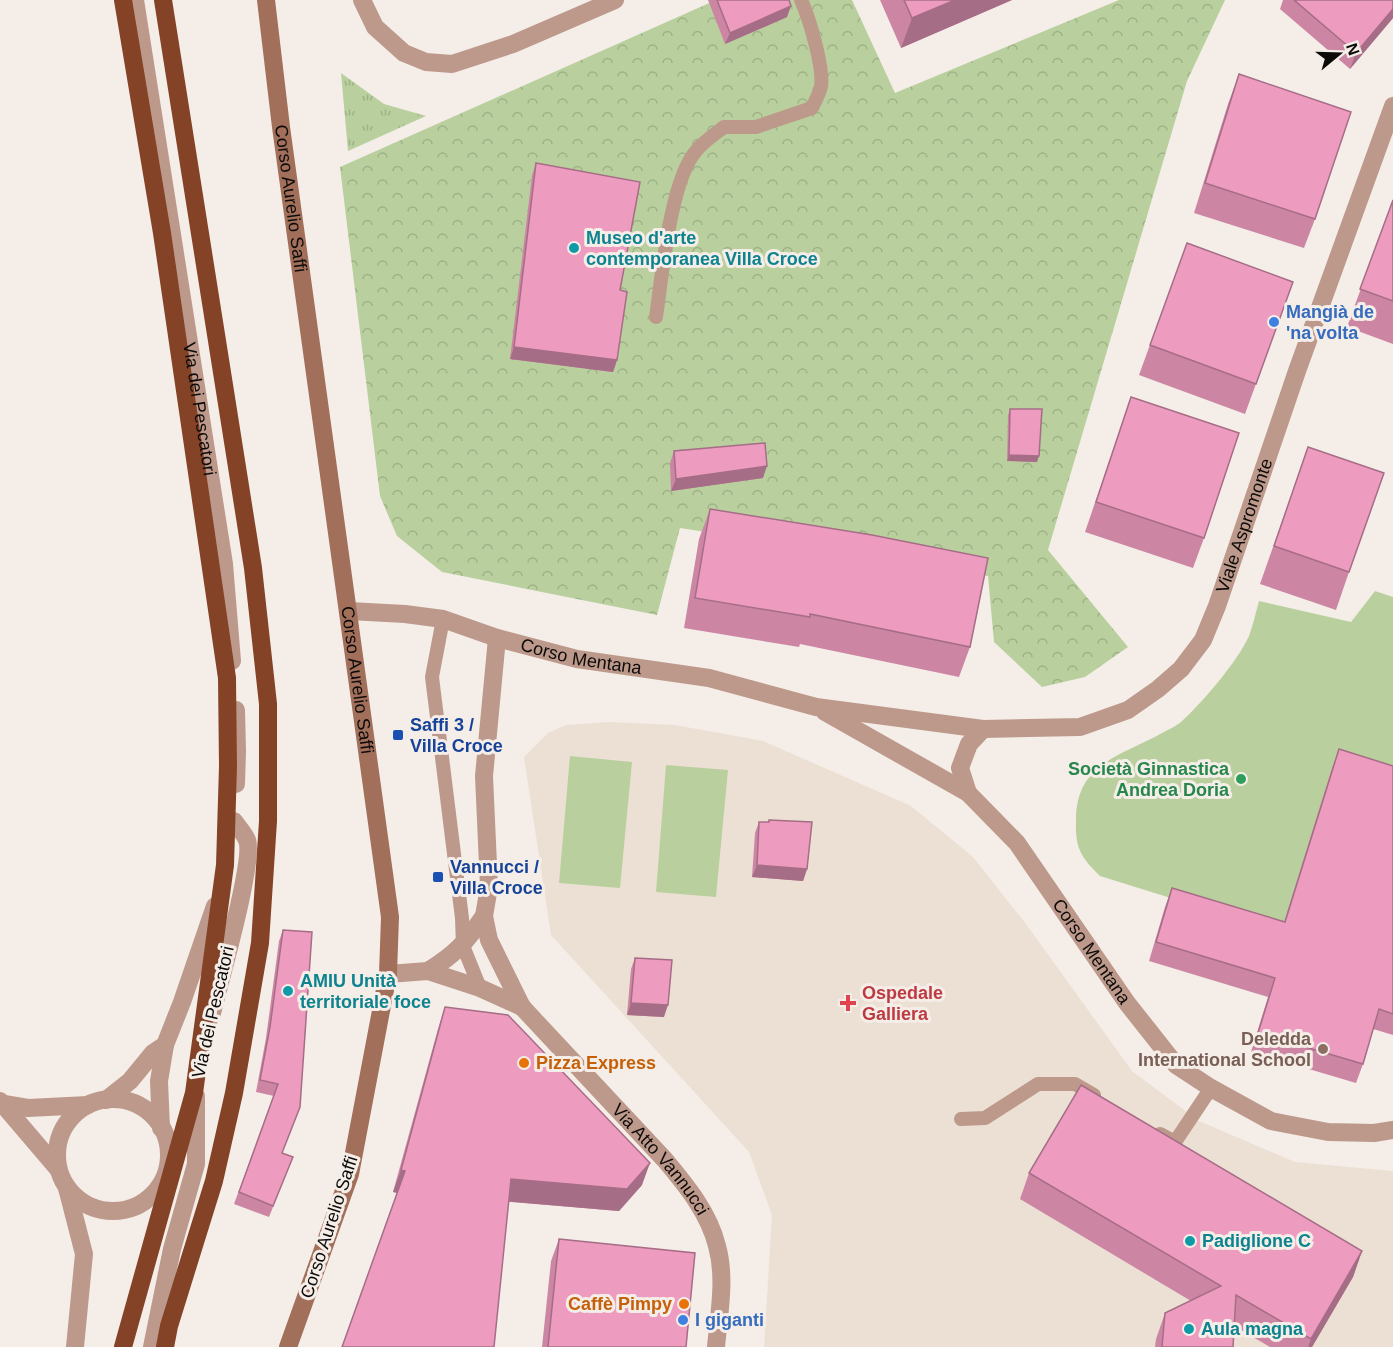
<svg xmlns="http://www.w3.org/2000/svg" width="1393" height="1347" viewBox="0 0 1393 1347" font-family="Helvetica,sans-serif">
<defs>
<pattern id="grass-tufts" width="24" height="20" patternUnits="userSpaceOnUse" patternTransform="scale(1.5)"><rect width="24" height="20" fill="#b9d09e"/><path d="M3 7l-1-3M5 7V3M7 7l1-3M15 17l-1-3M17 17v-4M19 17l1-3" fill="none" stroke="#9eb187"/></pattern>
<pattern id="forest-crowns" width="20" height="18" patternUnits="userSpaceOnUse" patternTransform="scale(1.5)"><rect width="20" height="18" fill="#b9d09e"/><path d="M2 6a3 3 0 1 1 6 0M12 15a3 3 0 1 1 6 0" fill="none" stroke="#9eb187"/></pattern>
</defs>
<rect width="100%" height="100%" fill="#f5eee8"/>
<path fill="#ece0d4" d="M610,722L675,725L763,741L911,806L973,857L1026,924L1132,1071L1199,1121L1295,1162L1393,1171V1347H764L772,1215L749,1152L551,935L524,757L548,733L566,725Z"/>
<path fill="url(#grass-tufts)" d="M341,73L384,104L426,116L348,151Z"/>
<path fill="url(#forest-crowns)" d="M716,0H852L895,93L1119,0H1225L1187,81L1048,550L1128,647L1085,677L1042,687L994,642L988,576L680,528L657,615L442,572L397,536L380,496L340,167Z"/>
<g fill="#b9d09e">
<path d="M1375,591L1393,597V958L1274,930L1100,876C1081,857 1075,849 1076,820C1076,763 1121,756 1162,733C1168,730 1176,726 1181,722C1203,702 1237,662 1249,636C1253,625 1256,612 1259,601L1351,622Z"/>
<path d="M570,756L632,762L620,888L559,883Z"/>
<path d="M666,765L728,770L716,897L656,892Z"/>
</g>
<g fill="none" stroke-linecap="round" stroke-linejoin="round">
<g stroke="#bd998b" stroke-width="14">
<path d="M656,317C662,277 670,181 696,151C703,142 715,134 724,127H756L812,108C815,101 820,93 821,86C824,68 809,17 801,0"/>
<path d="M443,619L432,677L462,918L463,946L480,988"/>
<path d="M961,1119L985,1118L1038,1084H1075L1094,1095"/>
<path d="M1160,1134L1175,1142L1211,1088"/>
</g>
<g stroke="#bd998b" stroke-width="18">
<path id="s1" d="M135,0L224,564L232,661"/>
<path d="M362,0L375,27L404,53L426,62L452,64L513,44L615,0"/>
<path id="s2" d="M349,611L405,614L443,619L497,638L577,659L709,678L816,707L983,729L1080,727L1128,710L1158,689L1181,669L1203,640L1217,606L1297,371L1393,106"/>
<path d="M497,638L484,776L489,887L484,916L489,940L522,1007"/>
<path d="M236,710L237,751L236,784"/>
<path id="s3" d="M825,712L968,793L1017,843L1127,1003L1176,1065L1211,1088L1271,1121L1328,1132L1374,1133L1393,1130"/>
<path d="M968,793L960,768L969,744L983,729"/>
<path d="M428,971C457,953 465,943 484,916"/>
<path d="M388,974L428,971L480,988L522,1007"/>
<path d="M211,1017C218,988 255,860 247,840C244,833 238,827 234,821"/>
<circle cx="113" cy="1155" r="56"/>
<path d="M106,1100L130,1081L153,1053L165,1045L182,1002L215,906"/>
<path d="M0,1101L58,1169"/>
<path d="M4,1104L28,1108L88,1105"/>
<path d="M161,1128L159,1081L165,1045"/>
<path d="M67,1188L84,1254L75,1347"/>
<path d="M152,1347L172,1249L196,1164V1096"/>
</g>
<path stroke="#bd998b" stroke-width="18" id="s4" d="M522,1007L665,1160C686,1185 709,1213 717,1246C726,1278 719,1314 716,1347"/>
<path stroke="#a26f5b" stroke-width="18" id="s5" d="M266,0L281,127L390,917L388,974L350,1174L288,1347"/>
<path stroke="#844227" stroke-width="18" d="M163,0L253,568L268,704V821L260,943L234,1093L214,1181L169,1326L165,1347"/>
<path stroke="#844227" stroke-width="18" d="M123,0L162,233L227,678L228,766L225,865L194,1093L123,1347"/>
</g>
<g fill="#cc86a4">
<path d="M708,0H789L787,17L725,44Z"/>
<path d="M880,0H1012L901,48Z"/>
<path d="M1283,0H1393V18L1350,69L1280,9Z"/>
<path d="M1239,74L1315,219L1304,248L1194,213L1228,104Z"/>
<path d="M536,163L620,290L617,360L613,372L510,359L532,175Z"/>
<path d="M1393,200V344L1347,327Z"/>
<path d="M1187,243L1293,282L1245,414L1139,375Z"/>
<path d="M1131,397L1204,538L1193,568L1085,532Z"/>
<path d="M1010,409L1037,462L1007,461L1008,415Z"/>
<path d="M1308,447L1349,572L1336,610L1260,584Z"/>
<path d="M674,451L763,478L671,491L670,463Z"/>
<path d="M710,509L970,647L959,677L800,644L799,647L684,628L699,539Z"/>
<path d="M1339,749L1393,766V1035L1373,1029L1363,1064L1356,1083L1251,1052L1268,997L1149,961L1165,907L1172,888L1284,922L1332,768Z"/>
<path d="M769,820L807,869L803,881L752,877L755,833L759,822H769Z"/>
<path d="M283,930L282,1153L293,1157L269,1217L234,1204L274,1096L256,1092L266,1038L279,941Z"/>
<path d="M635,958L664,1017L627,1015L631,969Z"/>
<path d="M445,1007L642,1185L619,1211L393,1192L438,1029Z"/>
<path d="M1029,1173L1362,1251L1353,1277L1312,1347H1270L1234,1326L1233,1347H1155L1156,1339L1165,1313L1191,1301L1020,1199Z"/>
<path d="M559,1239L686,1347H542L551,1261Z"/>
</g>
<g fill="#a66d86">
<path d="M955,0H1012L901,48L912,18Z"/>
<path d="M791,6L787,17L725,44L730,33Z"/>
<path d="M1393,9V18L1350,69L1356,53Z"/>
<path d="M514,347L617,360L613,372L510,359Z"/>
<path d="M1009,455L1039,456L1037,462L1007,461Z"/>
<path d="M767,466L763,478L671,491L676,479Z"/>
<path d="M757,865L807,869L803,881L752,877Z"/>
<path d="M631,1003L668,1005L664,1017L627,1015Z"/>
<path d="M650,1163L642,1185L619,1211L503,1201L511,1179Z"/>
<path d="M401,1170L405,1171L397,1193L393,1192Z"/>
<path d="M1362,1251L1353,1277L1312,1347H1308L1311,1339Z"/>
</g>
<g fill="#ed9cbf" stroke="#a66d86" stroke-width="1.5">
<path d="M717,0H789L791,6L730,33Z"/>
<path d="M904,0H955L912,18Z"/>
<path d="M1294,0H1393V9L1356,53Z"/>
<path d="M1239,74L1351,112L1315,219L1205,183Z"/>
<path d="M536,163L640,182L620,290L627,292L617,360L514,347Z"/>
<path d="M1393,200V301L1360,289Z"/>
<path d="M1187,243L1293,282L1256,384L1150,345Z"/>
<path d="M1131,397L1239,433L1204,538L1096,502Z"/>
<path d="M1010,409H1042L1039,456L1009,455Z"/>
<path d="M765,443L767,466L676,479L674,451Z"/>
<path d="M1308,447L1384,473L1349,572L1274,546Z"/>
<path d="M710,509L872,535L988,558L970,647L810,614V617L695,598Z"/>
<path d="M1339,749L1393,766V1014L1379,1009L1363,1064L1258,1033L1275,978L1156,942L1172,888L1285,922Z"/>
<path d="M769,820L812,822L807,869L757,865L759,822H769Z"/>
<path d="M283,930L312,932L300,1107L282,1153L293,1157L273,1206L239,1192L278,1084L260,1080L270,1027Z"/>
<path d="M635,958L672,960L668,1005L631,1003Z"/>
<path d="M445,1007L508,1015L650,1163L627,1189L511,1179L494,1347H342L405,1171L401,1170Z"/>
<path d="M1081,1085L1362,1251L1311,1339L1236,1295L1233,1347H1162L1165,1313L1221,1286L1029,1173Z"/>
<path d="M559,1239L695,1253L686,1347H548Z"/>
</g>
<g fill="#0f9aa8" stroke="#f5eee8" stroke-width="2">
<circle cx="574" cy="248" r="6"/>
<circle cx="288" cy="991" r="6"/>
<circle cx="1190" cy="1241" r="6"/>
<circle cx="1189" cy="1329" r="6"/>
</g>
<g fill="#3f7fe0" stroke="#f5eee8" stroke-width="2">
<circle cx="1274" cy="322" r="6"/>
<circle cx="683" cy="1320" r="6"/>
</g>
<g fill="#1a4fb4" stroke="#f5eee8" stroke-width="2">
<rect x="392" y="729" width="12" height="12" rx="3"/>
<rect x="432" y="871" width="12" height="12" rx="3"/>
</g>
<circle fill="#2e9e5b" stroke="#f5eee8" stroke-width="2" cx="1241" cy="779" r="6"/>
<path fill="#e0444e" stroke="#f5eee8" stroke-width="2" d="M845 994h6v6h6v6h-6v6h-6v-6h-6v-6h6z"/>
<circle fill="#8d6e63" stroke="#f5eee8" stroke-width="2" cx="1323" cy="1049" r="6"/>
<g fill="#e8710a" stroke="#f5eee8" stroke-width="2">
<circle cx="524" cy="1063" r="6"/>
<circle cx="684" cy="1304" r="6"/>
</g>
<g text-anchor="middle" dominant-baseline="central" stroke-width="6" stroke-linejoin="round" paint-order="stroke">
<g font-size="18" fill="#0d0b09" stroke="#f5eee8">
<text stroke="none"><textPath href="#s5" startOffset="200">Corso Aurelio Saffi</textPath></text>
<text stroke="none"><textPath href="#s1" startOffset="414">Via dei Pescatori</textPath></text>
<text stroke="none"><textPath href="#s2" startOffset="1020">Viale Aspromonte</textPath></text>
<text stroke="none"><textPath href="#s2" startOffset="238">Corso Mentana</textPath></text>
<text stroke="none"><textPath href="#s5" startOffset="686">Corso Aurelio Saffi</textPath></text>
<text stroke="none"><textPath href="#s3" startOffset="366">Corso Mentana</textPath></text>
<text transform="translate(213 1012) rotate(-77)">Via dei Pescatori</text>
<text stroke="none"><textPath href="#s4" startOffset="206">Via Atto Vannucci</textPath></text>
<text transform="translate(329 1227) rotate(-72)">Corso Aurelio Saffi</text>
</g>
<g font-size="18" font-weight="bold" fill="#0d838f" stroke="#f5eee8" text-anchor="start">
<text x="586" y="238">Museo d'arte<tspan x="586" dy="21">contemporanea Villa Croce</tspan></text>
<text x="300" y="981">AMIU Unità<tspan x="300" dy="21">territoriale foce</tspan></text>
<text x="1202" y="1241">Padiglione C</text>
<text x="1201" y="1329">Aula magna</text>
</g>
<g font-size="18" font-weight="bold" fill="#366cbe" stroke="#f5eee8" text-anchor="start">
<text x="1286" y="312">Mangià de<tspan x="1286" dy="21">'na volta</tspan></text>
<text x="695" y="1320">I giganti</text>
</g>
<g font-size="18" font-weight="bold" fill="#164399" stroke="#f5eee8" text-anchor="start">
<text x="410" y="725">Saffi 3 /<tspan x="410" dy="21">Villa Croce</tspan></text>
<text x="450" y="867">Vannucci /<tspan x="450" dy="21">Villa Croce</tspan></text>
</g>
<g font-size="18" font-weight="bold" fill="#27864d" stroke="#f5eee8" text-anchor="end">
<text x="1229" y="769">Società Ginnastica<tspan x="1229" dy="21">Andrea Doria</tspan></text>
</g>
<g font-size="18" font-weight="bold" fill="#be3a42" stroke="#f5eee8" text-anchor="start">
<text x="862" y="993">Ospedale<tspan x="862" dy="21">Galliera</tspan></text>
</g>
<g font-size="18" font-weight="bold" fill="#785e54" stroke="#f5eee8" text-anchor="end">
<text x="1311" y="1039">Deledda<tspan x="1311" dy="21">International School</tspan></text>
</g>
<g font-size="18" font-weight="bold" fill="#c56008" stroke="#f5eee8" text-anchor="start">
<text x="536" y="1063">Pizza Express</text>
<text x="672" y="1304" text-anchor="end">Caffè Pimpy</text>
</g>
</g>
<g transform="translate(1339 54) rotate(71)" stroke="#f5eee8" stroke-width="4.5" paint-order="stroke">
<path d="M0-4.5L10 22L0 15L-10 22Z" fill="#0d0b09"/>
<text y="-9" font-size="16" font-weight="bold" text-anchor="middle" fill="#0d0b09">N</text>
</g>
</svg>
